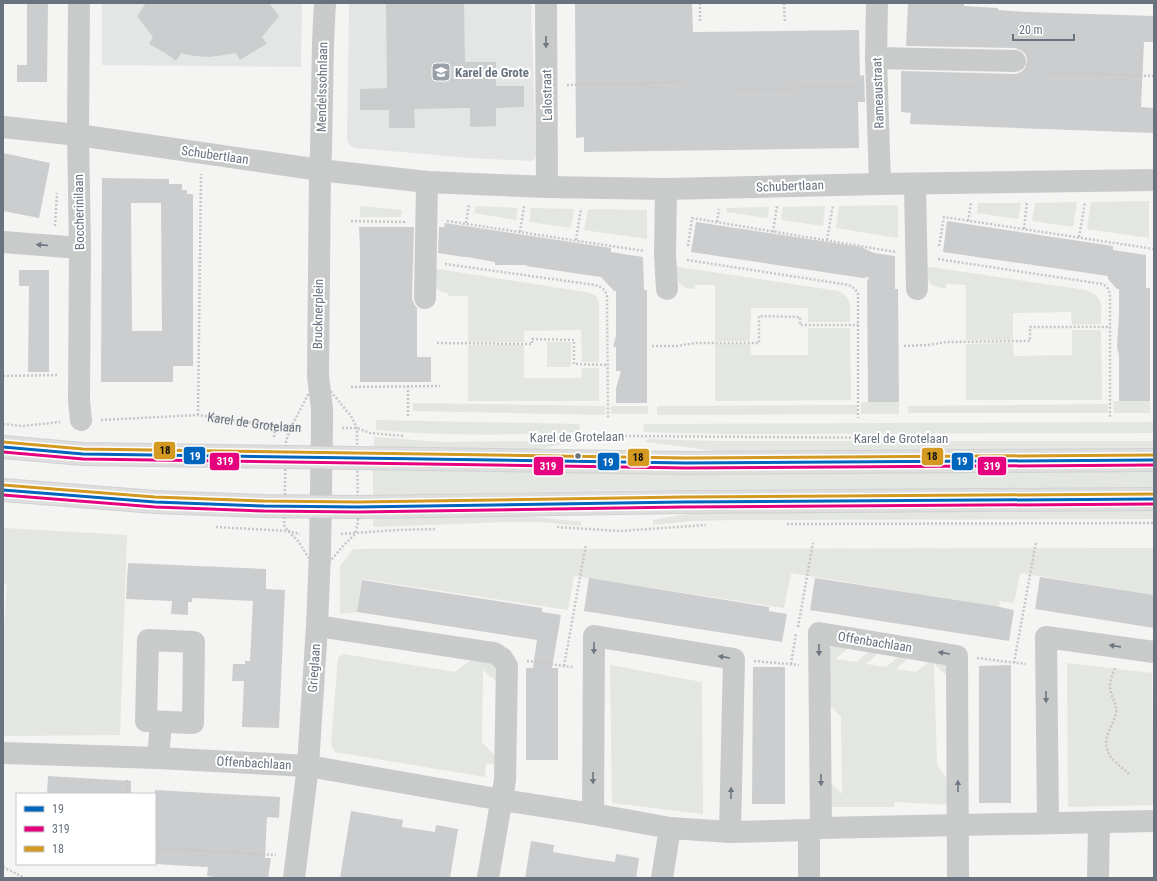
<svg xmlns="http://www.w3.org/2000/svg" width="1157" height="881" viewBox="0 0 1157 881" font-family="'Roboto Condensed',sans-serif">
<rect width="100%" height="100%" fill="#f4f4f3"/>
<g fill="#e4e6e5">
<path d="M102,3H302L301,67L102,65Z"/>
<path d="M349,3H531L536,155L534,159L531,161L471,158L355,148L349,145L347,140Z"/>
</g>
<g fill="#e4e6e2">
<path d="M1149,201V238L1087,229L1091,202Z"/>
<path d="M1077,202L1073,227L1032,221L1035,203Z"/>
<path d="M978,203H1021L1018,219L977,213Z"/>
<path d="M898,205V238L836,228L839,206Z"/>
<path d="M360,206L402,210L401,217H360Z"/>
<path d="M476,206L518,208L516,220L474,213Z"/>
<path d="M825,206L823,226L781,220L783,207Z"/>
<path d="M769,207L768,218L726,212L727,208Z"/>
<path d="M531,208L574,209L571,228L529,222Z"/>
<path d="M588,209L647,210V239L584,230Z"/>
<path d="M672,266L838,291C853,297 850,308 850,322H808V308H751L750,341H715V285H695V289C680,290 675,278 672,266Z"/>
<path d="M924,266L1086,290C1106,298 1101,306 1101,324L1072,325L1071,312L1013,313V340H966V285L946,284V288C929,288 927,281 924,266Z"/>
<path d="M431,268L586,292C592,294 598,295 599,303V362H582L581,330L524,331V342H468V296H449L448,293C443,293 440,291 436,288Z"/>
<path d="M808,328H850L851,400L715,401V344H750L751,355H808Z"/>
<path d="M1072,330H1101L1102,400H966V344L1013,343L1014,356L1072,355Z"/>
<rect x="547" y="342" width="24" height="25"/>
<path d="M468,345H524V378H581L582,368H599V401H468Z"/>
<path d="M1113,401H1150V413H1114Z"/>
<rect x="861" y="402" width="38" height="12"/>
<path d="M413,403L605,406V415L413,411Z"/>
<path d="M1108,404V413H908V406Z"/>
<path d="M857,405V414L657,415V406Z"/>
<rect x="611" y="406" width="37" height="8"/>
<path d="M376,420L580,424V432C514,435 442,436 376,430Z"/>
<path d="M1154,422V433L728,434L643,432L644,424Z"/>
<path d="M374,437L441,442L550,441L574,439V443L571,442L532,451L374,447Z"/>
<path d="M647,439L715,441H1154V449L715,451L646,442Z"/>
<path d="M373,468L491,472L701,473L1154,470V488L639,490L373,495Z"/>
<path d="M1154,510V519L738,520L693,521L653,525V520L703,511Z"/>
<path d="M510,514L573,521H581V526L541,522H509L373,527V516Z"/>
<path d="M3,528L127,535L120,735L3,736V642L7,585L3,584Z"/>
<path d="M1154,548V595L1020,573L1014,603L1000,601L999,607L791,573L784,608L574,576L568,610L362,579L357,612L340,614V566L353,549Z"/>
<path d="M836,643L852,645L835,659L856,662L875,647L883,650L866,664L886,667L905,652L913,654L896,669L916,672L936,656L947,664L949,678L934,664L937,765L949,782L950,805L895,802L894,807H828L826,778L842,794L841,717L825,699L829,649Z"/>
<path d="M343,654L455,672L474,658L489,660L496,669L498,683L483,670L482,742L499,760L498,766L486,763L485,777L335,752L331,745L338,658Z"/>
<path d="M1067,663L1152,673L1154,805L1068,807Z"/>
<path d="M610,665L702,682L703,814L612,803Z"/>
</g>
<g fill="#cccdce" fill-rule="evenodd">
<path d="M27,3H48L47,82H17V65H27Z"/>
<path d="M146,3H269L279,16L262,37L267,44L256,50L240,60L236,53L217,56L209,57L194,56L181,53L176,61L167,54L149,44L153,37L137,16Z"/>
<path d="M386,3H464L465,62H496V86H524V107L496,108V126L470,127V108L414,109L415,128H389V110H360V89L387,88Z"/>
<path d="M575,3H692L693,32L859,30L860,76L864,75L865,102H858L859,148L584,152V137L576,138Z"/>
<path d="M908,3H964V6L998,8V10L1025,12L1154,16V42H1144L1141,107L1154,108V133L910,124L911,113L901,112V71L1015,74L1021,72L1025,68L1027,61L1026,55L1022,51L1015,48L906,46Z"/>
<path d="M3,153L50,163L39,218L3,211Z"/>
<path d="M102,178L169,179V184H182V190H187V194H193V366H173V382H101ZM131,203H161L162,331H132Z"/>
<path d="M947,221L1113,246V250L1146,255V288H1150V401H1119V356L1117,347L1119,313V289H1117L1108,279V276L943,252Z"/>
<path d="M696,222L861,247L874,253L895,256V289H898L899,402H868L867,282L869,277L863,278L691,252Z"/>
<path d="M445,223L611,248V252L643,257L644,290H647V403H616V388L621,371H616V347H613L616,336V291H614L601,277L526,266L527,265H495V262L467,257H464L438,253L439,227H444Z"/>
<path d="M359,227H414L412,298L414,304L417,308V357H431V382H360V249Z"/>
<path d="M19,270H49V372H28L29,286H19Z"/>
<path d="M128,563L266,569V589L285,590L279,728L242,727L244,681H232L233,664H245V661H250L253,601L192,598V602H188V615L171,614L172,601L126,599Z"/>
<path d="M1040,577L1154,595V628L1035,609Z"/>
<path d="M589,578L769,607V611L787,614L782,642L584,611Z"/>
<path d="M815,578L995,606L1014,610L1009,641L810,610Z"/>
<path d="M362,580L542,608V612L561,615L552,668H558V760H526V668H533L537,640L357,612Z"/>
<path d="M1011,665V803H979V666Z"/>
<path d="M753,667H785V804H752Z"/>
<path d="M48,776L131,781V794H47Z"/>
<path d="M155,790L280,797L279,818L267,817L265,858H271L268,878H223L207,876L208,867L155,864Z"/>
<path d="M351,811L403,820L402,827L435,832L436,825L458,829L450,878H340Z"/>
<path d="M531,841L554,845L553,852L582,857L615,862L616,854L639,858L636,878H525Z"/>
</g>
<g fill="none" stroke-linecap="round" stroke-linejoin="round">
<g stroke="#d1d2d2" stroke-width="24">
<g id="major">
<path d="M3,447L83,454L686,463L1154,460"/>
<path d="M3,490L155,502L264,506L358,507L683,502L1154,499"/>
</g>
</g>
<g stroke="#c7c7c8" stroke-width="2.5" stroke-dasharray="2 2" stroke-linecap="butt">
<path d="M700,3V22"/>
<path d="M784,3L785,23"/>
<path d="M1044,72L1154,76"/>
<path d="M567,85L686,82"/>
<path d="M735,89L857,87"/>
<path d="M351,221L404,222V220"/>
<path d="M447,221L644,251"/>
<path d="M968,221L971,203"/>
<path d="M717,222L719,209"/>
<path d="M466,223L469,204"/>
<path d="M55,226L57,193"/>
<path d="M1024,229L1027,202"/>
<path d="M520,232L524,206"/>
<path d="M773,232L777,206"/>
<path d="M1079,237L1085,202"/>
<path d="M576,240L581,208"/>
<path d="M827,240L833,205"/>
<path d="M688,246L692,218L896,252"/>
<path d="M939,246L944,217L1154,249"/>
<path d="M938,259L1102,284C1107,286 1109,289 1110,295V418"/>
<path d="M687,260L849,285L855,289L858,294V418"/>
<path d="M445,264L595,285C602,287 606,290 607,297L608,419"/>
<path d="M437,343L532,344V339L574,340V364L608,365"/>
<path d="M652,346H677L695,343H759V316L800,317V325H859"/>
<path d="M904,346L928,345L946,342L1030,341V327H1110"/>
<path d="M3,376L58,375"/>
<path d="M318,376L351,416L357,428L358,522L355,534L344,545L319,574L298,541L288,531L284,525L286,441L291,427Z"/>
<path d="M351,387L440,386"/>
<path d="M198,415L201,174"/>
<path d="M408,416V386"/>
<path id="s1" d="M101,420L198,415L275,426L301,427"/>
<path d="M3,424L22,426L60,422"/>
<path d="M342,428H357L370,433L404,436"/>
<path d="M274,437L275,429"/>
<path d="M533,438L620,436L902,438"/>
<path d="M787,524L1154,523"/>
<path d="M216,527L288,531L300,534"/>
<path d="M557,527L620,531L706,525"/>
<path d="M341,534L397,530L436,529"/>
<path d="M798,627L813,543"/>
<path d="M977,658L1026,664"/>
<path d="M527,661L573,667"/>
<path d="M754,661L799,665"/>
<path d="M1014,663L1036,542"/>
<path d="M791,664L796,633"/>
<path d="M564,666L586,544"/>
<path d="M1115,668C1113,674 1110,680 1110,686C1110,696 1117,703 1116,713C1114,725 1103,736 1107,749C1109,759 1122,767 1129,774"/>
<path d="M127,794V779"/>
<path d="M155,848L276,855"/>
<path d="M3,867L25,878"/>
</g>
<g stroke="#c9caca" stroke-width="22">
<path d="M79,3L78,135L80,248L79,400L81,420"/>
<path d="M546,3L547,187"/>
<path d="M877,3L876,58L880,184"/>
<path d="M876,58L1015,61"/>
<path d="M3,127L78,135L320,170L427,182L547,187L666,189L880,184L1154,180"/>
<path d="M915,184L917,289"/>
<path d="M666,189L665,255L667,289"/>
<path d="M3,242L80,248"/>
<path d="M425,298L427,182"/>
<path d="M317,626L494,653L502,658L507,666L505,780L488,878"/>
<path d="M148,640L194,642L193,723L146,721Z"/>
<path d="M3,753L158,758L308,766L502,800L593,814L670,828L730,832L809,830L821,828L1154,821"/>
<path d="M158,758L161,722"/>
<path d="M593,814L594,636L734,659L730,832"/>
<path d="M1048,823L1046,637L1154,652"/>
<path d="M821,828L819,633L957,656L958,878"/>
<path d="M809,830V878"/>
<path d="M294,878L308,766L317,626L320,553L322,427V409L318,376L320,170L321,151L323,42L325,3"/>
<path d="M662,878L670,828"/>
<path d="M1098,878L1099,822"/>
</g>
<use href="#major" stroke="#dededf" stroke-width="22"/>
<g stroke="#fff" stroke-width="6">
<g id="bus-1">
<path d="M3,447L83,454L686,463L1154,460"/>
<path d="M3,490L155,502L264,506L358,507L683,502L1154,499"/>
</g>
</g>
<g stroke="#fff" stroke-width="6">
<g id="bus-2">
<path d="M3,452L83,459L686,468L1154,465"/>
<path d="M3,495L155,507L264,511L358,512L683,507L1154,504"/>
</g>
</g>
<g stroke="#fff" stroke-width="6">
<g id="bus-3">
<path d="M3,442L83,449L686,458L1154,455"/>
<path d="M3,485L155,497L264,501L358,502L683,497L1154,494"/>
</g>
</g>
<use href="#bus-1" stroke="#0065bd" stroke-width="3"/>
<use href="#bus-2" stroke="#e5007d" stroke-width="3"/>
<use href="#bus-3" stroke="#d39920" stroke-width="3"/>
</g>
<defs><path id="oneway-solid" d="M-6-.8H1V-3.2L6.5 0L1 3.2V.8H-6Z"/></defs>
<g fill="#6d7783">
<use href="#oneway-solid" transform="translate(546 42) rotate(90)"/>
<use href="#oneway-solid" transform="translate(42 245) rotate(-175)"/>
<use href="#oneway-solid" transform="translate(1115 646) rotate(-172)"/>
<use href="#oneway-solid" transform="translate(594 648) rotate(91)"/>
<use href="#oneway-solid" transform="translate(819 650) rotate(89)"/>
<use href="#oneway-solid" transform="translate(944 653) rotate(-171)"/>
<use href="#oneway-solid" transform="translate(724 657) rotate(-171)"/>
<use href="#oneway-solid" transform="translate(1046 697) rotate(89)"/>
<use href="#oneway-solid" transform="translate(593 778) rotate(90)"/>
<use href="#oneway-solid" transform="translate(821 780) rotate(89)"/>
<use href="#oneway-solid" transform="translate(958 786) rotate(-90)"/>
<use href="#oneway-solid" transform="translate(731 793) rotate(-89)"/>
</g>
<defs>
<g id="school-square" transform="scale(1)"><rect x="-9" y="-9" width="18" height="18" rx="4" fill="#99a0a8" stroke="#fff"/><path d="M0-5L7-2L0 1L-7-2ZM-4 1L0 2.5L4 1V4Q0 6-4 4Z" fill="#fff"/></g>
</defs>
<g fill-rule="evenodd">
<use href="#school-square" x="441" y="72"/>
</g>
<circle fill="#68737f" stroke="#fff" stroke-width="1.5" cx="578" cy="456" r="3.5"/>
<g text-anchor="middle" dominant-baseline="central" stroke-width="4" stroke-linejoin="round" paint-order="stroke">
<g font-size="13" font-weight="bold" fill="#68737f" stroke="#fff" text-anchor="start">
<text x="455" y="72">Karel de Grote</text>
</g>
<g font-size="13" fill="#68737f" stroke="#fff">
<text transform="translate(322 87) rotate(-89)">Mendelssohnlaan</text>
<text transform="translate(878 93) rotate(-92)">Rameaustraat</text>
<text transform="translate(547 95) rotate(-91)">Lalostraat</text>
<text transform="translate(215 155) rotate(8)">Schubertlaan</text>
<text transform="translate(790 186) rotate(-2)">Schubertlaan</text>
<text transform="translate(79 212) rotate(-91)">Boccherinilaan</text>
<text transform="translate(318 314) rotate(-89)">Brucknerplein</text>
<text stroke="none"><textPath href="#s1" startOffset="154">Karel de Grotelaan</textPath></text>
<text transform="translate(577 437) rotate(-1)">Karel de Grotelaan</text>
<text x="901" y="438">Karel de Grotelaan</text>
<text transform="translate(875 642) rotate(9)">Offenbachlaan</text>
<text transform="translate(314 668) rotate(-86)">Grieglaan</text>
<text transform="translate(254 763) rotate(3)">Offenbachlaan</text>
</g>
</g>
<g stroke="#fff" stroke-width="1.5">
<rect x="153" y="441" width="23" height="19" rx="4" fill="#d39920"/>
<rect x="183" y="446" width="23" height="19" rx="4" fill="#0065bd"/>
<rect x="921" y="447" width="23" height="19" rx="4" fill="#d39920"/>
<rect x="627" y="448" width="23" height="19" rx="4" fill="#d39920"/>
<rect x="209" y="452" width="31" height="19" rx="4" fill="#e5007d"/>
<rect x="951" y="452" width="23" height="19" rx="4" fill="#0065bd"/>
<rect x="597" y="452" width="23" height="19" rx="4" fill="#0065bd"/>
<rect x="533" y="456" width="31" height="20" rx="4" fill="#e5007d"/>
<rect x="977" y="456" width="30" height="20" rx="4" fill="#e5007d"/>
</g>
<g font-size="11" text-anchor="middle" font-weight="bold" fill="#fff">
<text x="195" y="460">19</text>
<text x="225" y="465">319</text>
<text x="962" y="465">19</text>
<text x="608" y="466">19</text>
<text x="548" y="470">319</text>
<text x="992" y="470">319</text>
</g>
<g font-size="11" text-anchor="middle" font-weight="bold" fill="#111">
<text x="165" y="454">18</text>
<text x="932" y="460">18</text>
<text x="638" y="461">18</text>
</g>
<rect width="1157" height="881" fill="none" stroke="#68737f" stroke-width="8"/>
<rect x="16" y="793" width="140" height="72" fill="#ffffff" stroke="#c3c7cc"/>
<rect x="24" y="806" width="20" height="6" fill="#0065bd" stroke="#c3c7cc"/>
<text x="52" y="813" font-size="12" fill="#68737f">19</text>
<rect x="24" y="826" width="20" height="6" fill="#e5007d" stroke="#c3c7cc"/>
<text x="52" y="833" font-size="12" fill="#68737f">319</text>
<rect x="24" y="846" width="20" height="6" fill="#d39920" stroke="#c3c7cc"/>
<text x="52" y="853" font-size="12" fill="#68737f">18</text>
<path d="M1013 34v6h61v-6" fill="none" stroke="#68737f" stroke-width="2"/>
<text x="1019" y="34" font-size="12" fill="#68737f" stroke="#ffffff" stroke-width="3" paint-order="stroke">20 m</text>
</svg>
